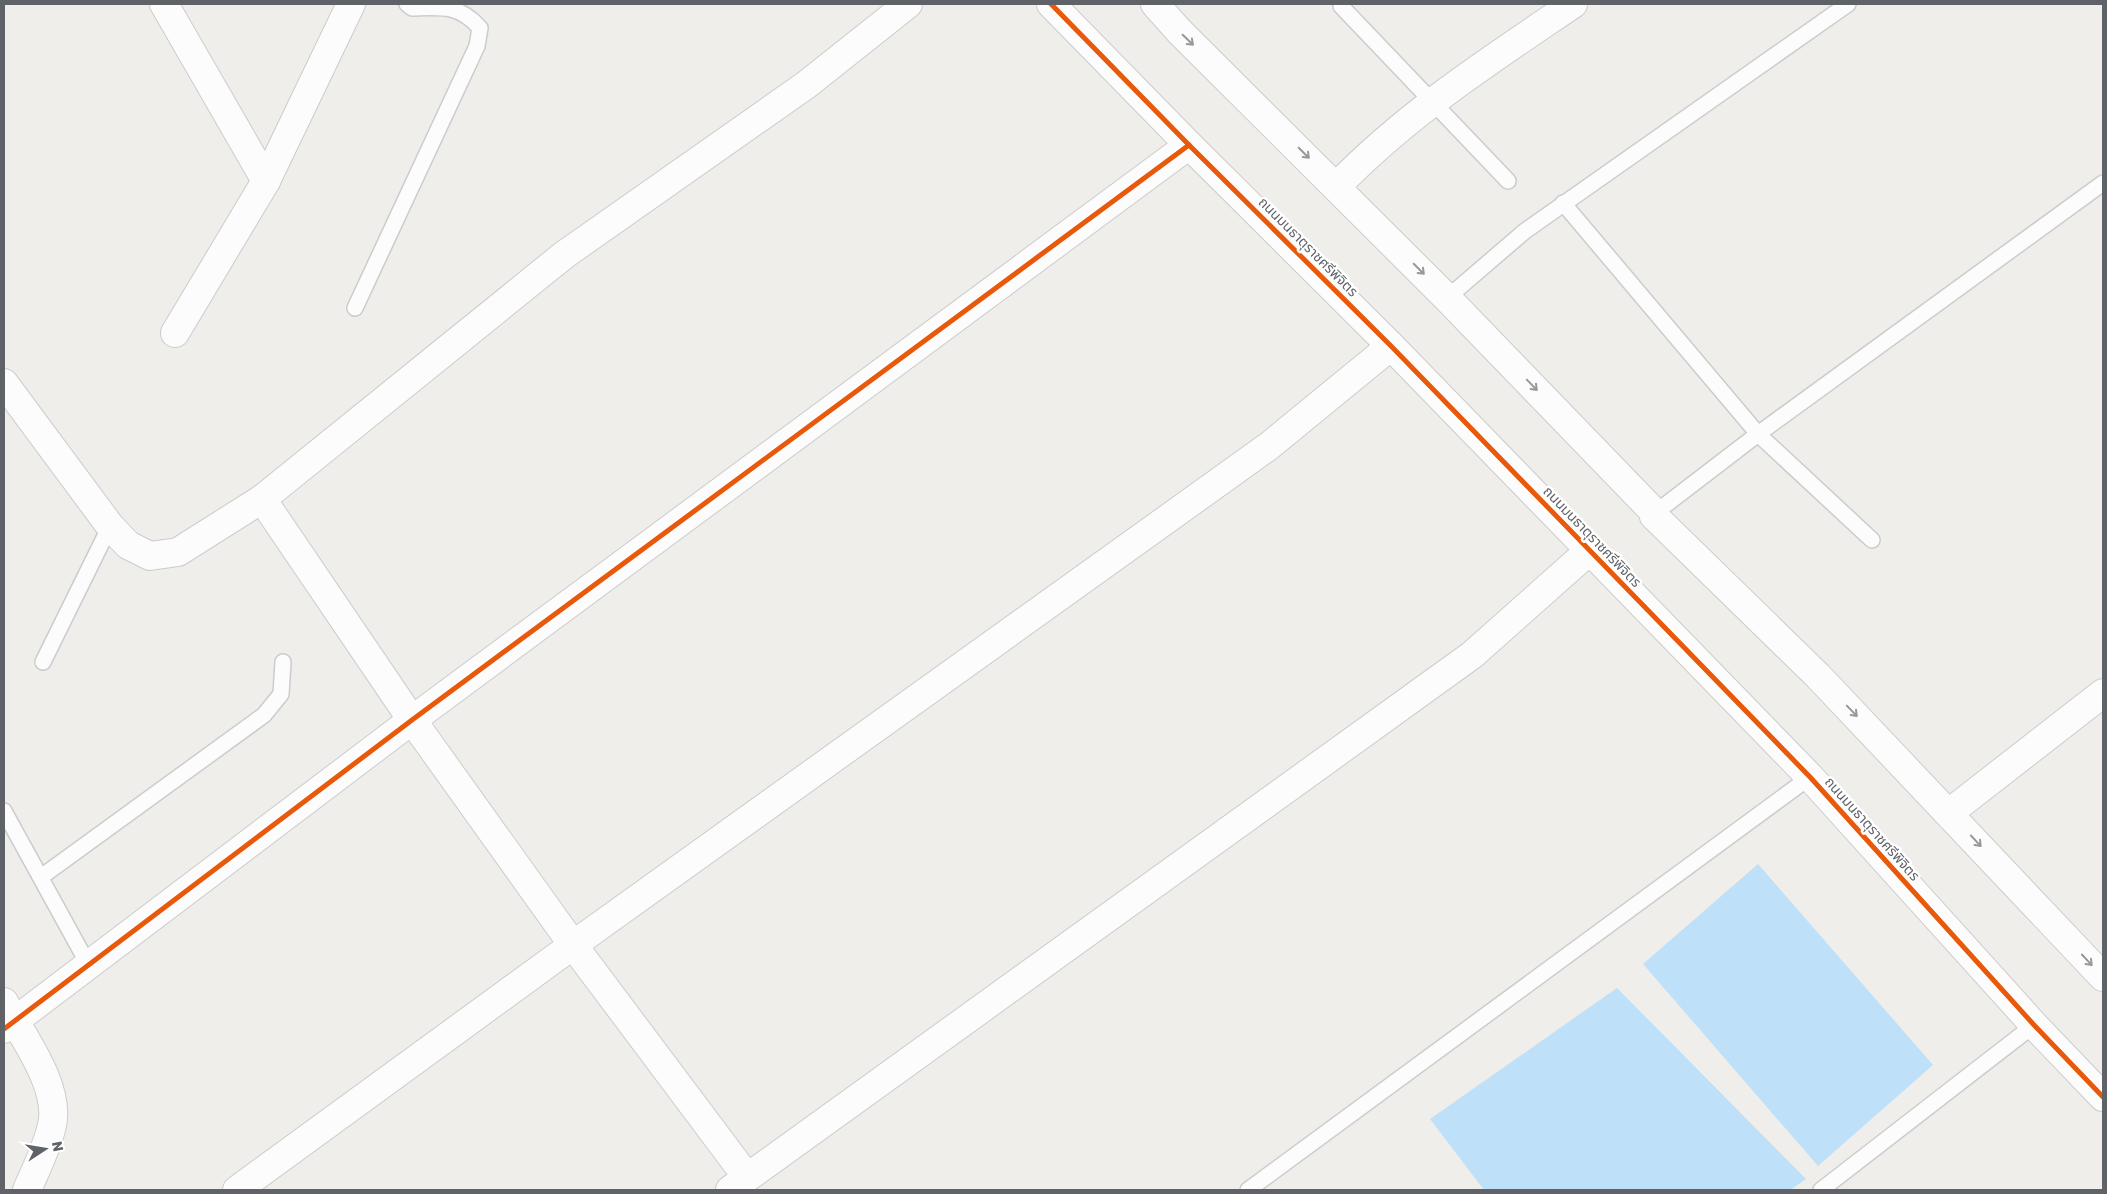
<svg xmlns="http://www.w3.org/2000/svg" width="2107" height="1194" viewBox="0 0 2107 1194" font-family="Rubik,'Noto Sans Thai',sans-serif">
<rect width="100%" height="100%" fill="#efeeea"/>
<g fill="#bfe0f9">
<path d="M1758,864L1933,1065L1818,1166L1643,964Z"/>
<path d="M1617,988L1806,1179L1790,1190H1484L1430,1119Z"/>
</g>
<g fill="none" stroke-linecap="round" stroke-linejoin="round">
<g stroke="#cbcccc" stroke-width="18">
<g id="service">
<path d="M1341,6L1508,181"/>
<path d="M1563,203L1758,434L1872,540"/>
<path d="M1447,298L1525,231L1848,4"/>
<path d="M355,308L477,46L480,28C459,4 441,7 412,8L407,4"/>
<path d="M1655,513L1758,434L2103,183"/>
<path d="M43,662L110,526"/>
<path d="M4,811L88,964"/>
<path d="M41,877L264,715L281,694L283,662"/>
<path d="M1248,1190L1810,777"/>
<path d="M1821,1190L2034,1025"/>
</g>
</g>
<g stroke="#cbcccc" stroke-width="30">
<g id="minor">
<path d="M164,4L266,181"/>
<path d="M1337,186C1408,113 1489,61 1573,4"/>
<path d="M175,333L266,181L351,4"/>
<path d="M4,383L110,526L128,545L150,556L178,552L262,499L564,255L806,85L908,4"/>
<path d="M262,499L412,720L573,945L747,1177"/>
<path d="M1949,813L2103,693"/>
<path d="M4,1002C21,1035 61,1086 52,1125C47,1148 36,1169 27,1190"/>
<path d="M4,1029L412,720L1189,145"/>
<path d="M237,1190L573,945L1269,446L1391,346"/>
<path d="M730,1190L1472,655L1589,551"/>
</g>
</g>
<g stroke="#cbcccc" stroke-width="30">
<g id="tertiary">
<path d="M1051,4L1189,145L1391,346L1810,777L2034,1025L2103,1097"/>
<path d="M1155,4L1179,31L1447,298L1655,513L1654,516L1818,676L2103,977"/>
</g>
</g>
<use href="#service" stroke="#fdfcfc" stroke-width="15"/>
<use href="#minor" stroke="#fdfcfc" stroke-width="28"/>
<use href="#tertiary" stroke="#fdfcfc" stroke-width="28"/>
<g stroke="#fff" stroke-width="8">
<g id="cycleway">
<path d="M1051,4L1189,145L1391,346L1810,777L2034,1025L2103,1097"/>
<path d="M4,1029L412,720L1189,145"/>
</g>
</g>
<use href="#cycleway" stroke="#e8590c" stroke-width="5"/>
</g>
<defs><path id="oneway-shaft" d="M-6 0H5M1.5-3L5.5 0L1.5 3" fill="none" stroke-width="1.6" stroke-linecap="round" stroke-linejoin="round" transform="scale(1.25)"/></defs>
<g stroke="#96999c">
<use href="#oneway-shaft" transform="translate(1188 40) rotate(44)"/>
<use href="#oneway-shaft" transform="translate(1304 153) rotate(45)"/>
<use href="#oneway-shaft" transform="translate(1419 269) rotate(45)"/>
<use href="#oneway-shaft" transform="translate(1532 385) rotate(46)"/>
<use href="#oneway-shaft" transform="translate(1852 711) rotate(46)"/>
<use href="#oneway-shaft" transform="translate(1976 841) rotate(47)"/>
<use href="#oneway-shaft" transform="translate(2087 960) rotate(47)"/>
</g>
<g text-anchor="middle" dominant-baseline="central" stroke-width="5" stroke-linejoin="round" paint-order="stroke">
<g font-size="14" fill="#5f6368" stroke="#fff">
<text transform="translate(1308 247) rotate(45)">ถนนมนธาตุราชศรีพิจิตร</text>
<text transform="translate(1592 537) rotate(46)">ถนนมนธาตุราชศรีพิจิตร</text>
<text transform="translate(1872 829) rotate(48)">ถนนมนธาตุราชศรีพิจิตร</text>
</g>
</g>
<rect width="2107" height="1194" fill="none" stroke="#5f6368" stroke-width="10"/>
<g transform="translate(45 1149) rotate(78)" stroke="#ffffff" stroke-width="4" paint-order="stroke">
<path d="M0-4L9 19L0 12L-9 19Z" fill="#5f6368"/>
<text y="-8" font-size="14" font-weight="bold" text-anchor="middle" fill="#5f6368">N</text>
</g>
</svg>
